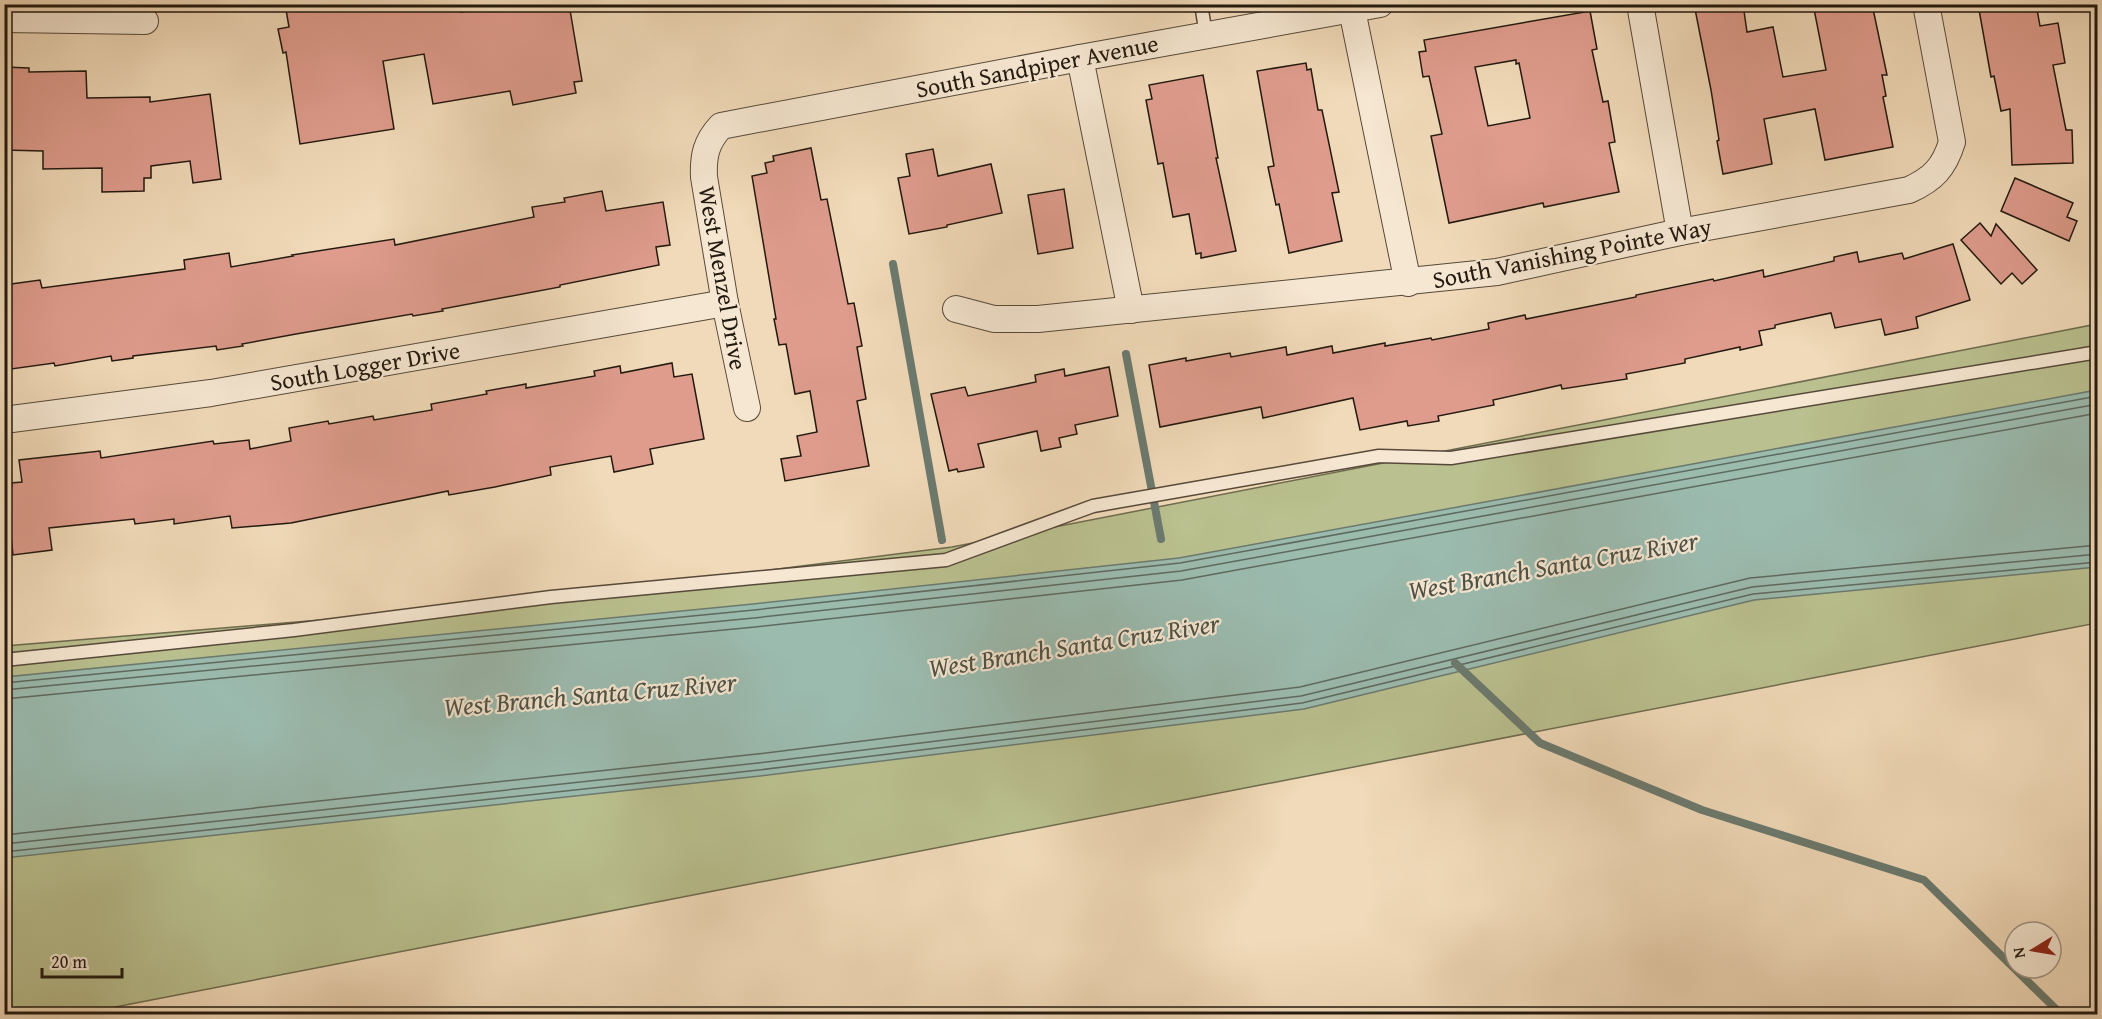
<svg xmlns="http://www.w3.org/2000/svg" width="2102" height="1019" viewBox="0 0 2102 1019" font-family="'Gentium Book Plus',serif">
<rect width="100%" height="100%" fill="#f1dab9"/>
<filter id="stains"><feTurbulence type="fractalNoise" baseFrequency=".00333" numOctaves="4"/><feColorMatrix values="0 0 0 0 .2 0 0 0 0 .09 0 0 0 0 .02 0 0 0 .5 -.17"/></filter>
<radialGradient id="worn" r=".72"><stop offset=".6" stop-color="#630" stop-opacity="0"/><stop offset="1" stop-color="#630" stop-opacity=".3"/></radialGradient>
<path fill="#bac08f" stroke="#6e6c4f" stroke-width="1.5" d="M2097,324V623L79,1014H5V646L478,607L952,547Z"/>
<path fill="#9bbbaf" stroke="#6b7a6f" stroke-width="1.5" d="M2097,390V567L1754,600L1304,709L760,776L5,858V677L753,604L1179,558Z"/>
<g fill="none" stroke-linecap="round" stroke-linejoin="round">
<g stroke="#5e6a5f" stroke-width="1.5">
<path d="M4,683L754,610L1180,563L2098,396"/>
<path d="M4,690L754,618L1181,571L2098,404"/>
<path d="M4,699L755,627L1182,580L2098,413"/>
<path d="M4,835L757,754L1300,687L1750,578L2098,545"/>
<path d="M4,844L758,763L1301,696L1752,587L2098,554"/>
<path d="M4,852L759,770L1302,703L1753,594L2098,562"/>
</g>
<g stroke="#6b7a6f" stroke-width="8">
<path d="M893,264L942,540"/>
<path d="M1126,354L1161,539"/>
<path d="M1455,663L1540,743L1702,810L1924,880L2061,1014"/>
</g>
</g>
<g fill="#df9c8d" stroke="#22190f" stroke-width="1.5" fill-rule="evenodd">
<path d="M285,4H460L461,12L498,4H569L582,81L574,82L576,93L513,105L510,91L433,104L424,54L383,61L394,129L300,144L286,52L283,53L278,29L289,27Z"/>
<path d="M1694,4H1743L1747,32L1773,27L1783,77L1826,70L1813,4H1872L1887,75H1882L1886,96L1883,97L1893,147L1825,160L1815,109L1764,119L1772,164L1723,174L1717,141L1719,140L1711,90Z"/>
<path d="M1978,4H2036L2040,26L2058,23L2065,63L2053,65L2066,130H2072L2073,163L2012,165L2010,109L2001,111L1994,76L1991,77Z"/>
<path d="M1590,11L1597,49L1592,50L1603,102L1608,101L1615,142L1609,143L1619,192L1544,207L1543,203L1449,223L1431,136L1442,134L1429,76L1423,77L1419,52L1426,51L1424,40ZM1516,60V64L1519,63L1530,118L1488,126L1475,67Z"/>
<path d="M1306,63L1307,70L1311,69L1318,110H1322L1339,192L1332,193L1342,241L1289,253L1279,204L1276,205L1268,167L1274,166L1257,71Z"/>
<path d="M4,67L29,68V72L86,71L87,98L150,97V102L210,94L221,179L193,183L190,161L151,166V178H144V191L102,192V168L43,169V151L4,150Z"/>
<path d="M1203,75L1218,158H1216L1236,251L1201,258V253L1196,254L1189,214L1173,217L1163,163L1158,164L1146,100L1152,99L1149,85Z"/>
<path d="M811,148L821,200L827,199L848,304L854,303L862,346L857,347L866,399L857,401L869,466L785,481L781,459L801,456L797,436L817,432L810,391L795,394L786,344L779,345L774,319H776L752,176L767,173L765,163L774,161L773,156Z"/>
<path d="M933,149L938,176L991,164L1002,213L947,225V227L909,234L898,178L910,176L906,154Z"/>
<path d="M2015,178L2073,203L2067,217L2077,221L2069,241L2001,211Z"/>
<path d="M1064,189L1073,248L1038,254L1028,195Z"/>
<path d="M602,191L606,211L663,202L670,245L656,247L659,265L560,285V287L442,309L443,311L413,316L412,314L296,334L242,344L243,346L217,350L216,346L133,356V358L112,361L111,356L55,366L54,363L4,370V285L40,280L42,288L185,269L184,260L229,253L231,267L293,256L292,255L394,239L395,245L534,217L532,207L565,202L564,198Z"/>
<path d="M1980,223L1991,236L1996,224L2037,270L2022,284L2012,273L2001,284L1961,240Z"/>
<path d="M1953,244L1970,300L1916,317L1918,328L1885,335L1881,319L1835,328L1831,313L1775,325V328L1759,331L1762,345L1740,350V347L1685,359V363L1626,374L1627,379L1562,389L1561,385L1493,400L1494,405L1438,416L1439,421L1408,426L1407,421L1360,430L1353,398L1263,418L1261,407L1160,427L1149,365L1186,358V361L1230,353L1231,357L1286,347L1287,355L1332,346L1333,353L1385,343V346L1431,338L1432,340L1489,329L1488,323L1525,315L1526,319L1636,297V295L1713,279L1714,281L1763,270L1764,277L1834,261V257L1857,252L1859,262L1902,253L1904,259Z"/>
<path d="M672,363L674,377L692,374L704,439L650,449L653,464L614,472L611,456L550,467L551,475L495,487L449,495L448,491L291,523L232,528L230,516L174,524V519L135,524L134,519L49,528L52,550L13,555L6,487L12,486L11,483L22,482L19,460L100,451L101,458L213,441L214,444L249,440L250,449L291,441L289,428L328,421L329,424L373,416L374,420L432,410L431,404L487,394L486,391L526,384V388L595,376L594,371L620,366L621,373Z"/>
<path d="M1109,367L1118,416L1075,425L1077,434L1059,438L1061,447L1041,451L1037,431L978,444L984,467L958,472L957,469L949,471L931,394L965,387L968,396L1036,382L1035,375L1064,369L1065,376Z"/>
</g>
<g fill="none" stroke-linecap="round" stroke-linejoin="round">
<g stroke="#56493a" stroke-width="15">
<g id="lane">
<path d="M1201,4L1206,35"/>
<path d="M4,660L294,630L551,597L946,560L1093,506L1379,456L1451,458L2098,352"/>
</g>
</g>
<g stroke="#56493a" stroke-width="28">
<g id="street">
<path d="M1640,4L1680,232"/>
<path d="M1352,10L1408,283"/>
<path d="M4,19L145,21"/>
<path d="M1080,58L1131,310"/>
<path d="M956,309L994,319H1038L1497,272L1680,232L1909,190C1933,179 1944,168 1952,142L1926,4"/>
<path d="M747,408L725,303L704,177C703,156 706,142 721,126L1080,58L1380,4"/>
<path d="M4,420L211,393L725,303"/>
</g>
</g>
<use href="#lane" stroke="#f6e7d2" stroke-width="12"/>
<use href="#street" stroke="#f6e7d2" stroke-width="26"/>
</g>
<g text-anchor="middle" dominant-baseline="central" stroke-width="4.5" stroke-linejoin="round" paint-order="stroke">
<g font-size="24" fill="#22190f" stroke="#f6e7d2">
<text transform="translate(1037 66) rotate(-11)">South Sandpiper Avenue</text>
<text transform="translate(1572 253) rotate(-11)">South Vanishing Pointe Way</text>
<text transform="translate(723 278) rotate(80)">West Menzel Drive</text>
<text transform="translate(365 366) rotate(-10)">South Logger Drive</text>
</g>
<g font-size="26" font-style="italic" fill="#4c5247" stroke="#f6e7d2">
<text transform="translate(1553 565) rotate(-10)">West Branch Santa Cruz River</text>
<text transform="translate(1074 645) rotate(-9)">West Branch Santa Cruz River</text>
<text transform="translate(590 694) rotate(-5)">West Branch Santa Cruz River</text>
</g>
</g>
<rect width="2102" height="1019" fill="none" stroke="#f1dab9" stroke-width="24"/>
<rect x="6" y="6" width="2090" height="1007" fill="none" stroke="#22190f" stroke-width="3"/>
<rect x="12" y="12" width="2078" height="995" fill="none" stroke="#22190f" stroke-width="1.5"/>
<g transform="translate(2033 950) rotate(259)"><circle r="28" fill="#f6e7d2" stroke="#a19584" stroke-width="1.5"/>
<path d="M0-4.5L10 22L0 15L-10 22Z" fill="#8f2418"/>
<text y="-9" font-size="16" font-weight="bold" text-anchor="middle" fill="#22190f">N</text>
</g>
<path d="M42 968v9h80v-9" fill="none" stroke="#22190f" stroke-width="3"/>
<text x="51" y="968" font-size="18" fill="#22190f" stroke="#f6e7d2" stroke-width="4.5" paint-order="stroke">20 m</text>
<rect width="100%" height="100%" filter="url(#stains)"/>
<rect width="100%" height="100%" fill="url(#worn)"/>
</svg>
